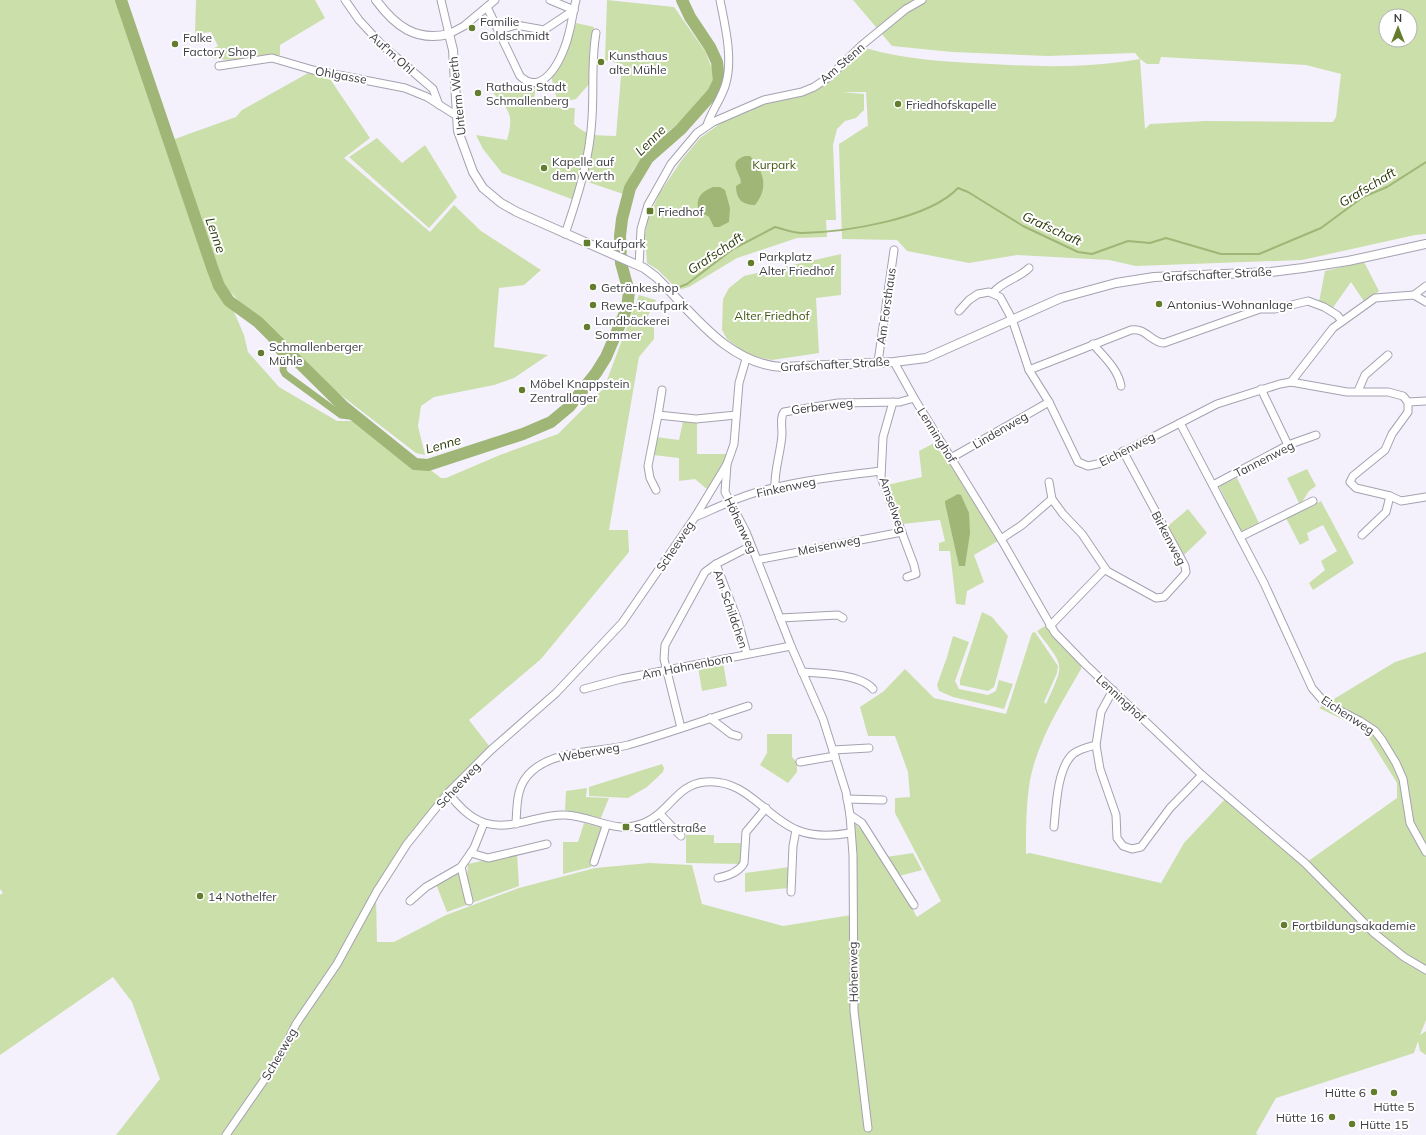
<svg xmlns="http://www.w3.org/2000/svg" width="1426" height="1135" viewBox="0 0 1426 1135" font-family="Mulish,sans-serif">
<rect width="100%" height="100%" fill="#f4f1fd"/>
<g fill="#cbdfaa" fill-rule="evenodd">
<path d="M0,0H126L148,75L172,140L236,117L242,110L310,72L330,79L370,138L344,158L430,232L454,205L481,231L541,270L524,285L499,288L494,347L548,355L514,378L494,385L434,397L421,406L418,426L425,455L416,453L294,359L221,282L244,335L248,352L279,387L337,421H367L441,478H446L500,455L558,434L604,388L639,295L656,300L645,322L654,328V339L639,357L609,530H628L629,552L541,659L469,720L490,747L446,791L376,896L377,942H394L446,915L519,888L595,868L649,863L692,865L702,904L783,926L851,915L855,823L881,852L917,917L941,901L895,813V798L910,797L908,772L895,736H868L860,707L884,691L905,669L934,698L1006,714L1032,633L1035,632L1058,666L1057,673L1044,702L1046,704C1065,662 1065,668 1037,631L1048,624L1081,664V669C1061,704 1038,740 1030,780C1026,805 1026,829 1026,854L1030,853L1161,883L1184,843L1227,797L1307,862L1397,798V783L1364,730L1319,708L1395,662L1426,652V1020L1420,1035L1426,1031V1055L1420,1051L1418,1041L1414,1053L1276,1098L1256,1133L1258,1135H116L160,1079L132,1002L113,977L0,1055V895L3,893L0,889Z"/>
<path d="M196,0H315L325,18L280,45V55C255,54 226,67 203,54L218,46L211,32L195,34Z"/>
<path d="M607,0L674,7L705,51L714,74V79L699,107L651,145L633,170L623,194L582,180L574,200L502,173L483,149L476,135L507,140C514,116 510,110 493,93L521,86L536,85L533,107L575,108L574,124C588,137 598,135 616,136L622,64L605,60Z"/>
<path d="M853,0H1426V234L1415,235L1302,260L1136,266L1109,260L1017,255L969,263L907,251L897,240L842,239L839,144L867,126L868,127L866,92H842L864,94V110L856,118L845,121L837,129L833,145L836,220H826L827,237L797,238L737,258L689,287L678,290L658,270L647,263L645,235L647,222L659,194L681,161L700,138L728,118L770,101L825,82L865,48C906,60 949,62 991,64C1040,67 1091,68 1140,59L1135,53L1048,56L952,52L892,46ZM1386,16H1410V40H1386ZM1161,57L1306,65L1341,74L1336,117L1333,122L1205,121L1150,124L1145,129L1140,59L1147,64H1159Z"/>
<path d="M576,23L594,27L589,54L590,83L576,99L558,103L551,76C563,60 571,42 576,23Z"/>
<path d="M377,138L402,163L425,145L457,197L429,228L349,157Z"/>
<path d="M841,254V295L816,298L819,353L772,360L751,356L744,352L727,339L722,330L723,299L729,288L744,276Z"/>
<path d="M1364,262L1379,291L1365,303L1351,282L1332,309L1319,302L1325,271Z"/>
<path d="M683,421L697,422V454H726V461L708,490L695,479L679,481V458L653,455L656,437L679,440Z"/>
<path d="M936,442L998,541L974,555L984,582L967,591L965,605L956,604L950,551H939V543L945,541L940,520L902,524L887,485L922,477L919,451ZM952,527L965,566H959Z"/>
<path d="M1307,469L1316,486L1309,491L1300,505L1287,478Z"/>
<path d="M1237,478L1259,523L1241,532L1219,486Z"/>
<path d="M1321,501L1354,563L1313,590L1309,583L1325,570L1321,561L1337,551L1323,525L1307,533L1309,540L1300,545L1286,518Z"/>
<path d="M1188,509L1207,533L1184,555L1168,526Z"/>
<path d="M982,612L992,617L1008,636L994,687L988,691L960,685V680Z"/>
<path d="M953,636L969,642L955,681L959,689L988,695L996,691L999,680L1013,684L1004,709L953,697L939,691L937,685L947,657Z"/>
<path d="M723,662L727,686L702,691L698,667Z"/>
<path d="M767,734H792V757L797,762V772L788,783L760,765L767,753Z"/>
<path d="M662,764L664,768L663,772L647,787L628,798L589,796V787Z"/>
<path d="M587,788L586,797L609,798L600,820L565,810L566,791Z"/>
<path d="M584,823L602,828L591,867L563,874V842H578Z"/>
<path d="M686,835H714V843H742V864L686,863Z"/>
<path d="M517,853L519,886L447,912L436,884L458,873L467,876L468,864Z"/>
<path d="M913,853L922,870L899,876L886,857Z"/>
<path d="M790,867L789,888L745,892V873Z"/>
</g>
<g fill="#9fb677">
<path d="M745,156H750C764,171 769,188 755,205C742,205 736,199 736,186L741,183C741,172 726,163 745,156Z"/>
<path d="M713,187H720L725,190L730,208L729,222L719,227H714L709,217L699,211C695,198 701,192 713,187Z"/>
<path d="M958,494L961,495L969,513L970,533L965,566H959L945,503V501Z"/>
</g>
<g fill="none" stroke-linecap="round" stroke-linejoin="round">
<g stroke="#9fb677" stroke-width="2">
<path d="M677,288L687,284L733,249L775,227C783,229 793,233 802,233C844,232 928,220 958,188L968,192L1023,226L1078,252L1092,254L1128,241L1150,243L1166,238L1221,254H1259L1321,228L1363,197L1387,187L1426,162"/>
<path d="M629,292L636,289"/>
</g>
<path stroke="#9fb677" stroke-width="7" d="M271,336L273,344L284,357L283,370L285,374L341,415L357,417"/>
<path stroke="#9fb677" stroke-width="12" d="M121,0L213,270L219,286L229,301L258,322L344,407L415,464L428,465L523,434L551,422L569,407L596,373L606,357L627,308L629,292L621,263L620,236L622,219L630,188L648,158L681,129L713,93L719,81L717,62L710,47L690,17L682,0"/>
<g stroke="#a5a2b0" stroke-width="9">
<g id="minor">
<path d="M345,0L359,20L382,45L433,89L439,105"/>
<path d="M441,0L449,34L464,26L495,0"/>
<path d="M550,0L574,10"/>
<path d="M487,7L520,76C545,100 565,52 569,33C572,22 573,11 576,0"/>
<path d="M499,30L516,25L544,30L574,10"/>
<path d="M219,66L272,58L313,70L405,88L427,97L457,116"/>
<path d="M707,125C712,110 722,98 726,83C733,57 725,26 720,0"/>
<path d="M565,234C578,196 590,158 592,118C594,89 591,61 596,33"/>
<path d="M639,266L641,229L648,205L671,164L697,133L713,122L764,100L802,92L814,87L829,77L862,45L906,9L922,0"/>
<path d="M993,293C1002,281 1018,279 1029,268"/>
<path d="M1414,295L1426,286"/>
<path d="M959,311L969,300L978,294L989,292L1000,297L1012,319L1029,370L1049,402L1078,462L1088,466L1102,463L1217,404L1280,384L1291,382L1347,392H1388L1403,396L1408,402L1426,401"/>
<path d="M1093,344C1104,357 1118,369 1121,386"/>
<path d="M746,359L739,383L734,444L727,464L725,492L746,532L791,646L823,719L846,792L850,815L853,855L854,1011L868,1128"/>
<path d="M878,362L894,250"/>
<path d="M894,362L914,398L1001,539L1055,633L1086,665L1202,775L1305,863L1374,933L1404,957L1426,970"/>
<path d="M1029,370L1131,330C1146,327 1151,343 1164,343L1260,309H1275L1308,301L1324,307L1337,315L1342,321"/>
<path d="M1291,382L1333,328L1375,298L1414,295L1426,302"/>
<path d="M1261,389L1288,445"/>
<path d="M662,390L658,415L696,419L736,415"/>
<path d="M1358,391L1365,375L1388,355"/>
<path d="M893,402L883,437L881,477L914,565L916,574L907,577"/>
<path d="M1408,402V412L1392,434L1385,450L1353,476L1350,482L1356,488L1390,496L1401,501L1426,497"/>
<path d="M1180,423L1264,583L1312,688L1325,703L1360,721L1375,731L1382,740L1396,763L1403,779L1410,823L1426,852"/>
<path d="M951,458L1049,402"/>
<path d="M1049,482L1052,499"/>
<path d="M1213,485L1288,445L1316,435"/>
<path d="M775,488C774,470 781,452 782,434C782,427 780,417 784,412L838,403L900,402L914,398"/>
<path d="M656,490L650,478L648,466L658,415"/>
<path d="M695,517C714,509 734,499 754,493C795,481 839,476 881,471"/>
<path d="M1362,535L1386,512L1390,496"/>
<path d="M1240,537L1313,501"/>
<path d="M1001,539L1022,525L1052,499L1063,514L1082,534L1107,571L1156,598L1164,597L1184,575L1186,572L1185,566L1123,451"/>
<path d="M757,560L902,532"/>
<path d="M716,564L738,621L747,654"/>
<path d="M780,618L838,615L843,618"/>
<path d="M1050,626L1105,569"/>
<path d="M802,672C820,673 861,674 873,689"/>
<path d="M584,689L621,679L791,646"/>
<path d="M1113,690L1101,712L1096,745L1100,769L1116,815L1117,838L1123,846L1132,849L1141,847L1170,808L1202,775"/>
<path d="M710,718L731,734L738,736"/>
<path d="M681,728L664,659L665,645L705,572L716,564L751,546"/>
<path d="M833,750L869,748"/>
<path d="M800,762L835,756"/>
<path d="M448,793C458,805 469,818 485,823C513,831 537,814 565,815C594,816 614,835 644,823C669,813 677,784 705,782C746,778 765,817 797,830C814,837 833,836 850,833"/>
<path d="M847,799L883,800"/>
<path d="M660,814L681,836"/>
<path d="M850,815L862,823L914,905"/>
<path d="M516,824C517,804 516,785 532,771C557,749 597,753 628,745C669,733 708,719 748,706"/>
<path d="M1054,827C1056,808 1057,768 1073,754C1079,749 1088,747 1096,745"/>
<path d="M471,853L488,858L547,844"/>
<path d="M594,862L606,826"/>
<path d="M461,867L469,901"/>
<path d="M718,878C728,876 739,872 744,863L746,832L766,808"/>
<path d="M791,892L793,846L796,830"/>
<path d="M410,901L426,887L461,867L474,848L484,823"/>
<path d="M226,1135L280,1057L296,1024L337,964L377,891L407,844L448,793L491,750L556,693L622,623L695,517L727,464"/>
</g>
</g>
<g stroke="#a5a2b0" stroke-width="10">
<path id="tertiary" d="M376,0C395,26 416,42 449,34L453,50L458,131L473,172L483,188L501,203L517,212L644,268L656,277C692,312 727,364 782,367L894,362L926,358L1061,298L1116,283L1154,277L1271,272L1303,268L1348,261L1426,244"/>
</g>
<use href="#minor" stroke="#fff" stroke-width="7"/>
<use href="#tertiary" stroke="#fff" stroke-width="8"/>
</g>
<g fill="#637c2e" stroke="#fff" stroke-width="1.5">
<circle cx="472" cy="28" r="4"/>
<circle cx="175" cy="44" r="4"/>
<circle cx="601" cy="62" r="4"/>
<circle cx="478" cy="93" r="4"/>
<circle cx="898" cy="104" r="4"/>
<circle cx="544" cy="168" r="4"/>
<rect x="646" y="207" width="8" height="8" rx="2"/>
<rect x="583" y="239" width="8" height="8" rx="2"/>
<circle cx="751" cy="263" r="4"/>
<circle cx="593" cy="287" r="4"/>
<circle cx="1159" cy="304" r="4"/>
<circle cx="593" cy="305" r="4"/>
<circle cx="587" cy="327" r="4"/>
<circle cx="261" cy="353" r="4"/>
<circle cx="522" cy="390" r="4"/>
<rect x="622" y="823" width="8" height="8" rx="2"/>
<circle cx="200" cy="896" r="4"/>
<circle cx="1284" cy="925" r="4"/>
<circle cx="1374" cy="1092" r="4"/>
<circle cx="1394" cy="1093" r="4"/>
<circle cx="1332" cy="1117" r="4"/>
<circle cx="1352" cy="1124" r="4"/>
</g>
<g text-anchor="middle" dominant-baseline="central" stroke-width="4" stroke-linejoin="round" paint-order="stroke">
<g font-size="12" fill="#3c3b41" stroke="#fff" text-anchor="start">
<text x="480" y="21">Familie<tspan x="480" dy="14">Goldschmidt</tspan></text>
<text x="183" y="37">Falke<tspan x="183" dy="14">Factory Shop</tspan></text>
<text x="609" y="55">Kunsthaus<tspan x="609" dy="14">alte Mühle</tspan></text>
<text x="486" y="86">Rathaus Stadt<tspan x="486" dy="14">Schmallenberg</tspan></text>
<text x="906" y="104">Friedhofskapelle</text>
<text x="552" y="161">Kapelle auf<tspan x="552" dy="14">dem Werth</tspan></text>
<text x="658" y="211">Friedhof</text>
<text x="595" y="243">Kaufpark</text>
<text x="759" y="256">Parkplatz<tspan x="759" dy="14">Alter Friedhof</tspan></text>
<text x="601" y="287">Getränkeshop</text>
<text x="1167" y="304">Antonius-Wohnanlage</text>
<text x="601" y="305">Rewe-Kaufpark</text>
<text x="595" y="320">Landbäckerei<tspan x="595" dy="14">Sommer</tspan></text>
<text x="269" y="346">Schmallenberger<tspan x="269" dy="14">Mühle</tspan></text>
<text x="530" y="383">Möbel Knappstein<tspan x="530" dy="14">Zentrallager</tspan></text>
<text x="634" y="827">Sattlerstraße</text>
<text x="208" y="896">14 Nothelfer</text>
<text x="1292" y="925">Fortbildungsakademie</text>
<text x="1366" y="1092" text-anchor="end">Hütte 6</text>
<text x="1394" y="1106" text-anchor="middle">Hütte 5</text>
<text x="1324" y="1117" text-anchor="end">Hütte 16</text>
<text x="1360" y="1124">Hütte 15</text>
</g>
<g font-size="12" fill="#3c3b41" stroke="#fff">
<text transform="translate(392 53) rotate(42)">Auf'm Ohl</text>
<text transform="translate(842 63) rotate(-41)">Am Stenn</text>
<text transform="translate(341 75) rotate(10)">Ohlgasse</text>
<text transform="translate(457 96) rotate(-96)">Unterm Werth</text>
<text transform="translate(1217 274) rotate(-3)">Grafschafter Straße</text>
<text transform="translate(886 306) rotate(-82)">Am Forsthaus</text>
<text transform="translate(835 364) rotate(-3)">Grafschafter Straße</text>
<text transform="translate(822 406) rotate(-7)">Gerberweg</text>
<text transform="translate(1000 430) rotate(-30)">Lindenweg</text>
<text transform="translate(937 435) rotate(58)">Lenninghof</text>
<text transform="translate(1127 449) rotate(-27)">Eichenweg</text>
<text transform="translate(1264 459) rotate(-27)">Tannenweg</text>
<text transform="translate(786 487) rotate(-12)">Finkenweg</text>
<text transform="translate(893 505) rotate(71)">Amselweg</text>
<text transform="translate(741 525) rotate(65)">Höhenweg</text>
<text transform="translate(1169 538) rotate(62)">Birkenweg</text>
<text transform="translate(829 545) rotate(-11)">Meisenweg</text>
<text transform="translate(675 546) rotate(-56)">Scheeweg</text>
<text transform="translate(731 609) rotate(71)">Am Schildchen</text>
<text transform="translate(687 666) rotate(-11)">Am Hahnenborn</text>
<text transform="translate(1121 698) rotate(43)">Lenninghof</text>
<text transform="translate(1348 715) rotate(33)">Eichenweg</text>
<text transform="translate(589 752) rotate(-10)">Weberweg</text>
<text transform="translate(458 785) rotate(-47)">Scheeweg</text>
<text transform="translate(853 972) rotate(-91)">Höhenweg</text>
<text transform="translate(279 1054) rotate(-60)">Scheeweg</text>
</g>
<g font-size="12" fill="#425712" stroke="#fff">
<text x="774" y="164">Kurpark</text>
<text x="772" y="315">Alter Friedhof</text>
</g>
<g font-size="13" font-style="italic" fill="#2c3b0b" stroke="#fff">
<text transform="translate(650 140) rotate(-45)">Lenne</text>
<text transform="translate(1367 187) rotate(-31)">Grafschaft</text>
<text transform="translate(1052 228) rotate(25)">Grafschaft</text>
<text transform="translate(216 235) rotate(71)">Lenne</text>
<text transform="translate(715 253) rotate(-34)">Grafschaft</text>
<text transform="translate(443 444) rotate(-16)">Lenne</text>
</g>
</g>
<g transform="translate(1398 28)"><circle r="19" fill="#ffffff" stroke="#b1b1b3"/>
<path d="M0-3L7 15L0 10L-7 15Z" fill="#637c2e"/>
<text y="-6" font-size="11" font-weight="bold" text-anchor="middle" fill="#3c3b41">N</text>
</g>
</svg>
